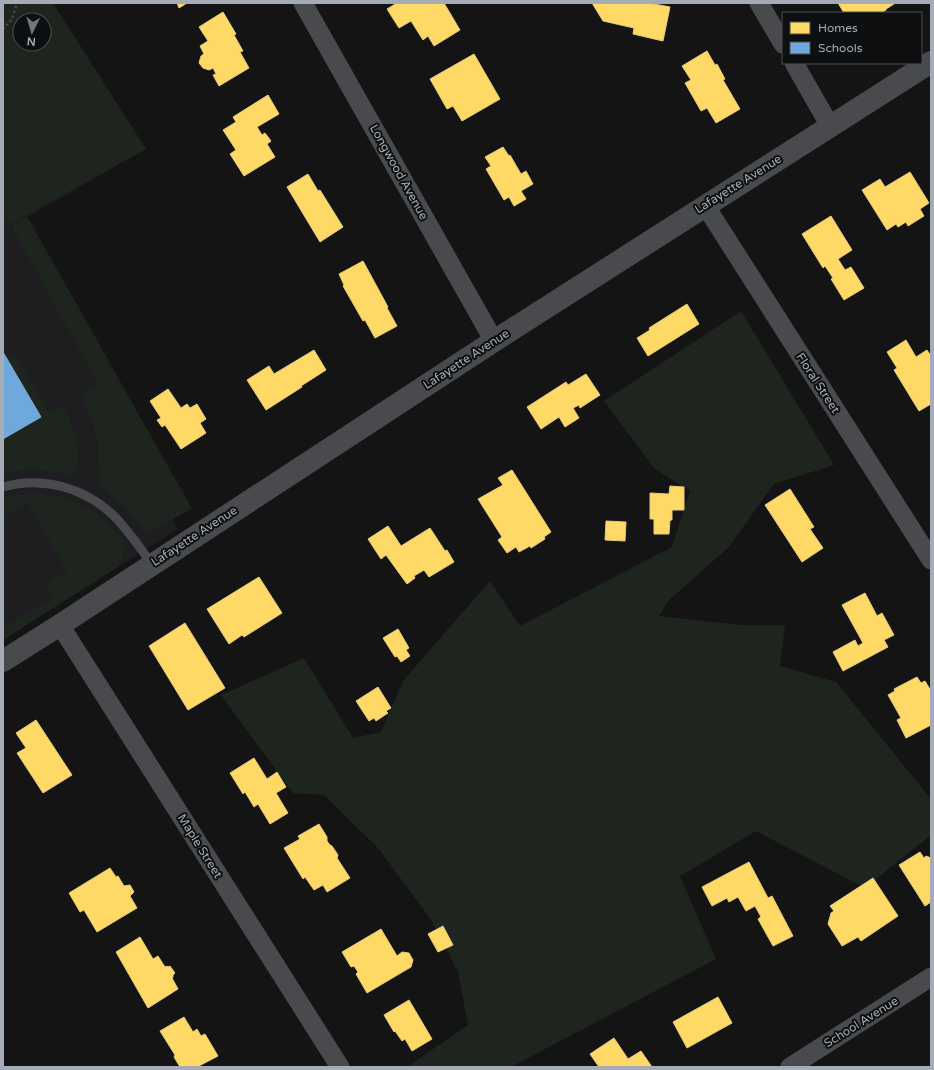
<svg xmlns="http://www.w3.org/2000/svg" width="934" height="1070" viewBox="0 0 934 1070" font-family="'Varela Round',sans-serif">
<rect width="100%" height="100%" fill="#141414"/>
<path fill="#1e1e20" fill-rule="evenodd" d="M3,3H50L146,149L11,226L178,529L3,640ZM20,20H44V44H20Z"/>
<g fill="#1e251e" fill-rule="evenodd">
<path d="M3,3H53L146,149L9,224L3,213ZM20,20H44V44H20Z"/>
<path d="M27,216L192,509L152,530L145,531L142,529L126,507L100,484L98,443L93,422L83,400V396L84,392L98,384L11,226Z"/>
<path d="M741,311L834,465L774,484L728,548L669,600L659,616L740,625H785L780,666L836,682L931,799V835L865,888L756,831L680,876L716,959L511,1067H407L468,1025L458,972L430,918L378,848L324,795L293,793L221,695L304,658L353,738L381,732L403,681L490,581L520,626L672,547L690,491L655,469L604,401Z"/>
<path d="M12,356L17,357L48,412C54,409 59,405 66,411C75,430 82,453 76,474C69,477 50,470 41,470C28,469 16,470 3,473V439L41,417L7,359Z"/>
<path d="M27,493C69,493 96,507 121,540C127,549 123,559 117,567L3,640V627L53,599L47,585L67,572L28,503L3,516V497Z"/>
</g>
<g fill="#ffd966" stroke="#e4cc7e">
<path d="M177,3H187L179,8Z"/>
<path d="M397,3H444L460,30L434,46L428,36L423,40L411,21L399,28L387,9Z"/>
<path d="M592,3H649L670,7L663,41L633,34L634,28L603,21Z"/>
<path d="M838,3H893L894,4L886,9V10L881,13H844Z"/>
<path d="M223,12L236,34L234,35L243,51L240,52L249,68L219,86L213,75L216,74L213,68L209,70L203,68L199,63L201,56L204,54L200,46L208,41L199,27Z"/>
<path d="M707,51L715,65L717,64L725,79L723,80L740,109L716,123L707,108L701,111L685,83L691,80L682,66Z"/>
<path d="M474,54L500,99L462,121L453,106L447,109L430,79Z"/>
<path d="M268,95L279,114L257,127L262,135L265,133L271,141L267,144L275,157L244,176L230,154L236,150L223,130L236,122L233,117Z"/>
<path d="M503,147L509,156L510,155L521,174L526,171L533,184L521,191L526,199L514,206L509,197L504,200L486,169L491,166L485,157Z"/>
<path d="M910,172L929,203L920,209L924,216L908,226L906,222L898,227L896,224L887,230L862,190L880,179L885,187Z"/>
<path d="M308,174L318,191L320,190L343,227L320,242L287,187Z"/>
<path d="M831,216L852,250L838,259L845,270L851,267L864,288L844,300L831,279L833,278L825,266L823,268L802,234Z"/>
<path d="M363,261L388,307L387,308L397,326L375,338L365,320L363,321L343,286L344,285L339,274Z"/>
<path d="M687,304L699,324L648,356L637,338L650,330L649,328Z"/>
<path d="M906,340L916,357L927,350L931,356V404L919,411L894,370L897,368L887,352Z"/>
<path d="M314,350L326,370L301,386L302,387L266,410L247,380L269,366L274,374Z"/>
<path d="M586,374L600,395L580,408L579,405L573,408L579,418L565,427L559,417L541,429L527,407L566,382L568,385Z"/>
<path d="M168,389L181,408L187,404L190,408L197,404L206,419L200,423L206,433L181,449L165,425L162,427L157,420L161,418L150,401Z"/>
<path d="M512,470L551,532L544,537L545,539L531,548L530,546L519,552L516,547L507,553L498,540L502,537L478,499L503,485L498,478Z"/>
<path d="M670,486L684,487V510H672V520H670L669,534H654V519H650V493L669,494Z"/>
<path d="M790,489L814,527L810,529L823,548L802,562L765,505Z"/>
<path d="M606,521L626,522L625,541L605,540Z"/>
<path d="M388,526L401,546L430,528L445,551L447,550L454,562L429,577L424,570L414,576L415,578L407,584L386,555L381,559L368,539Z"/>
<path d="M259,577L282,613L244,637L242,635L229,644L207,609Z"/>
<path d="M865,593L877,616L882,613L894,635L884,640L888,647L843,671L833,652L855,640L858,646L863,643L842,605Z"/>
<path d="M185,623L225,688L188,710L149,646Z"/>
<path d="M398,629L409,648L406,650L410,656L401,662L397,656L395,657L383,638Z"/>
<path d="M917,677L921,683L925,681L931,691V725L906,738L897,720L901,718L888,695L895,691L894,689Z"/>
<path d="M378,687L391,708L386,711L388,713L376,721L374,718L369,721L356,701Z"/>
<path d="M36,720L72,775L43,793L17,753L26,748L16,733Z"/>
<path d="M254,758L267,779L277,772L286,787L276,793L288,813L270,824L258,804L254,807L245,792L243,794L230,773Z"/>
<path d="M319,824L327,837V841L330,845L332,846L338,855L337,858L350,878L327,892L323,885L314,890L305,877L303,879L284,848L300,839L298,836Z"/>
<path d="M920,852L924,858L926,856L931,858V902L925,906L899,865Z"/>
<path d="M749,862L768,898L772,896L793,936L773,946L758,919L761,917L755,906L746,911L738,897L729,902L727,898L712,906L702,887Z"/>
<path d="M110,868L116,877L118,876L124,886L130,885L134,892L130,896L137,908L97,932L84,910L80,912L69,893Z"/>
<path d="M873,878L898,916L861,941L858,937L842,946L828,924L831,913L834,911L830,906Z"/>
<path d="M443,926L453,945L438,952L428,934Z"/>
<path d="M381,929L397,956L402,952L409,953L413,960L411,967L367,993L356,974L358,972L354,966L351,967L342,952Z"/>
<path d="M140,937L153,959L158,956L165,967L167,966L168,967L170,966L175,973L173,975V977L172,978L178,989L148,1008L116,952Z"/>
<path d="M718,997L732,1023L687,1048L673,1022Z"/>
<path d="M409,1000L432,1039L412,1051L405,1039L402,1041L395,1031L394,1032L384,1015Z"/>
<path d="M184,1017L193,1032L197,1029L201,1036L205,1034L218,1056L197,1067H180L174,1057L175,1055L160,1031Z"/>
<path d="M614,1038L628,1059L641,1051L652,1067H599L590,1054Z"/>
</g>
<path fill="#6fa8dc" stroke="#7fa9d0" d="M3,352L41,417L3,439Z"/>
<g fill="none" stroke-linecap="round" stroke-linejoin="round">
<path stroke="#4a4b4f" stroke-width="2.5" stroke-dasharray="2 3" stroke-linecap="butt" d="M3,29L12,19L17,3"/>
<path stroke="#484a4d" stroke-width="9" d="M3,487C42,476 84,487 114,516C128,530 140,548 152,564"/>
<g stroke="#484a4d" stroke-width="19">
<path d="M303,3L494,341"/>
<path d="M759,3L783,44"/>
<path d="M794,63L830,126"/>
<path d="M705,205L931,560"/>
<path d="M60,625L340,1067"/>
<path d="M790,1067L931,977"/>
</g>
<path stroke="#484a4d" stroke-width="22" d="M3,661L60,625L494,341L931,62"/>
</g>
<g text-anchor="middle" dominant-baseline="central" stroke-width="4" stroke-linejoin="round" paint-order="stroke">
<g font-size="12" fill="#a5acb5" stroke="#0e0f10">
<text transform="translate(399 172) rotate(61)">Longwood Avenue</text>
<text transform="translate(738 184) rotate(-32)">Lafayette Avenue</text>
<text transform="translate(466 359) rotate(-33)">Lafayette Avenue</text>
<text transform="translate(818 383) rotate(57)">Floral Street</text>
<text transform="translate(194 536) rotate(-33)">Lafayette Avenue</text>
<text transform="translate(200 846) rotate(58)">Maple Street</text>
<text transform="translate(861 1022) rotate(-32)">School Avenue</text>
</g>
</g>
<rect width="934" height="1070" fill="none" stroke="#a5acb5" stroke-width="8"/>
<rect x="782" y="12" width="140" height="52" fill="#0e0f10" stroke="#4a4e52"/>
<rect x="790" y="22" width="20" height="12" fill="#ffd966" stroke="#4a4e52"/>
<text x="818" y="32" font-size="12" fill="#a5acb5">Homes</text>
<rect x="790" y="42" width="20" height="12" fill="#6fa8dc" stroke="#4a4e52"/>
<text x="818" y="52" font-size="12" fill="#a5acb5">Schools</text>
<g transform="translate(32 32) rotate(185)"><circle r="19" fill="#0e0f10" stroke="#4a4e52"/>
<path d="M0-3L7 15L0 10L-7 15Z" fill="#72777d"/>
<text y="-6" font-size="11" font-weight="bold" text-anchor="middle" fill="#a5acb5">N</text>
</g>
</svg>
